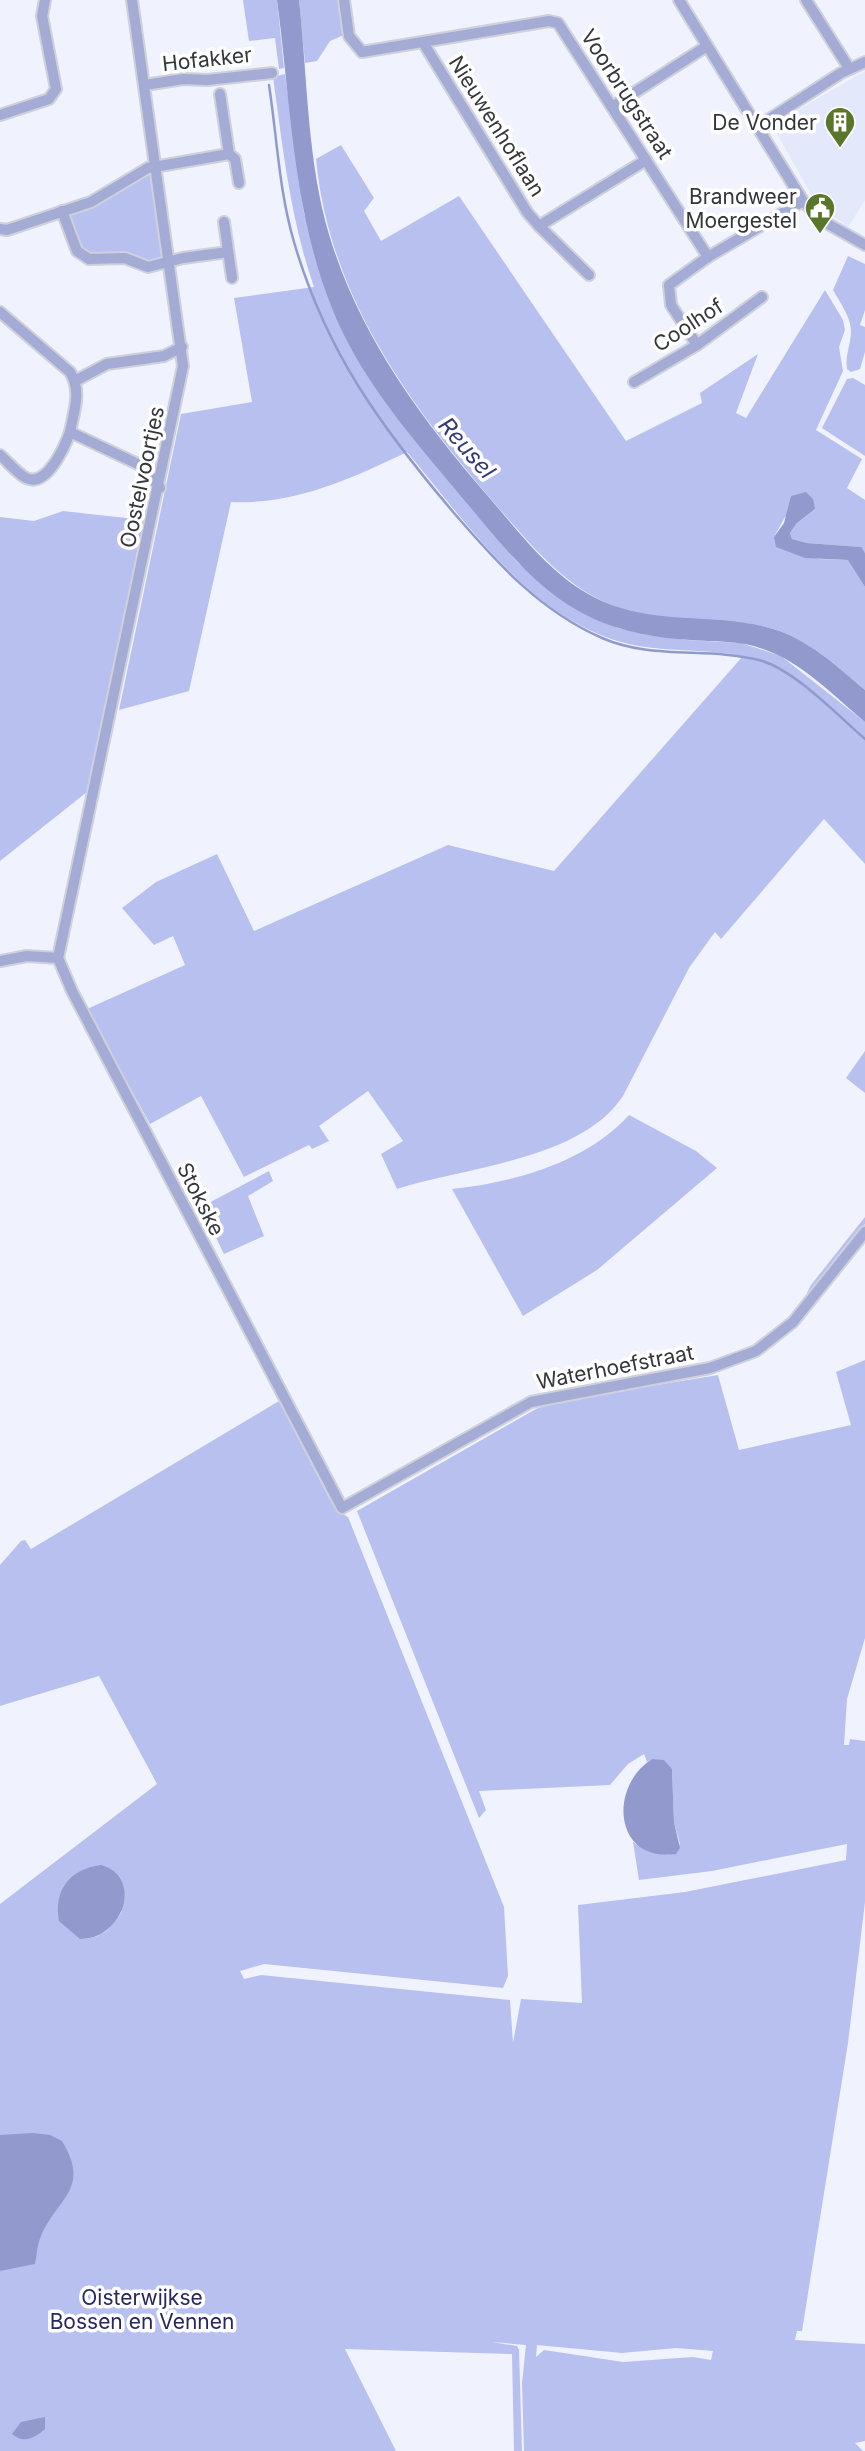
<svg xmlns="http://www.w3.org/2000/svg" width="865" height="2451" viewBox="0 0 865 2451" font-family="Inter,sans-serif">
<rect width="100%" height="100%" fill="#f0f3fe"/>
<path fill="#e4e8fb" d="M865,71V200L848,227L817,205L772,125Z"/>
<g fill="#b8c0ef" fill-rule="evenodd">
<path d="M243,0H277L284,68L279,69L275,38L249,41Z"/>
<path d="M299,0H342L346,34L330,41L317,61L305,63Z"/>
<path d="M285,74L304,213L340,325L357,358L407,429L517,562L571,606L618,628L686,640L741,643L781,656L865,722V864L824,819L721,939L715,932L689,968L623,1096C581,1160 465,1167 397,1189L381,1154L403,1141L368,1091L319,1126L329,1141L312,1149L309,1145L244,1177L201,1096L150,1124L87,1009L185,965L173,936L154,945L122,908L156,882L217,854L254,931L448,845L554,871L743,656C703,648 661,653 621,642C528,615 467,523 407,452C351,479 294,505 231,502L189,691L119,710L181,414L252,402L234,298L314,287C290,218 283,149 273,77Z"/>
<path d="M341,145L374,198L364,211L381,241L459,196L626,441L702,403L700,393L758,354L736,413L746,418L825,290L843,320L845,330L839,347L843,371L816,430L862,459L847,488L865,500V553L860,547L807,543L792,539L790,533L797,523L815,509L785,517L774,537L819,559L849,560L865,587V690C838,667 808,639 773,629C725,615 674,625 626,610C569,593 534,548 496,505C409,404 329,296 316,159Z"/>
<path d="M149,172L166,257C139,268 108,261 81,251L67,215Z"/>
<path d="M848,256L865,264V310L860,325L865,327V352L860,369L851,372L847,369C845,353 851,345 851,331C851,317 839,301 833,290Z"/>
<path d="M853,378L865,385V456L822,428L847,379Z"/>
<path d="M63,511L144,520L87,792L0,861V517L34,521Z"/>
<path d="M865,1051V1093L846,1078Z"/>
<path d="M629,1115L696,1151L717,1168L597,1270L523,1316L452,1189C513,1183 587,1162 629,1115Z"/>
<path d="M269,1171L273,1181L248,1196L264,1236L224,1254L201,1207Z"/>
<path d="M865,1217V1224L806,1295L811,1285Z"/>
<path d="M865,1360V1638L847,1699L844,1745H849L850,1739L865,1741V1902L848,2043L802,2331H797L795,2340L865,2344V2441L855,2443L863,2451H524L522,2383L526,2345L492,2342L517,2346L519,2350L522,2451H514L512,2354L345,2349L396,2451H0V1904L157,1784L99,1676L0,1706V1565L21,1541L25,1540L31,1549L279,1401L329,1498L338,1511L348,1517L504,1907L508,1976L503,1988L264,1964L240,1971L244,1979L261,1975L510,2000L513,2043L521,1999L582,2003L578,1905L685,1892L846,1860L847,1844L712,1871L639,1880L633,1842L650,1852L669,1855L680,1844L674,1822L672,1769L652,1759L647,1762L644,1754L628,1764L610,1785L479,1791L486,1810L479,1818L357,1511L536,1409L558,1401L718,1375L739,1450L851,1425L836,1372ZM122,1911C113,1928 101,1939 81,1939ZM537,2345L622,2353L676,2348L713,2351L711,2360L693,2357L623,2362L544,2350L536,2357Z"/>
</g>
<g fill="#929acd">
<path d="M277,0H299C307,72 307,149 325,220C353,326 416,413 487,495C521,534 553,579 602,601C657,626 717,612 773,629C808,639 838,667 865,690V722C834,696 802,662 763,649C739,640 714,642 690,640C657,638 622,632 592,618C539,594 502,545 465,501C422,449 374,396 344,335C293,231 292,112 277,0Z"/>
<path d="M806,492L813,499L815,509L797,523L790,533L792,539L807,543L861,547L865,553V587L848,560L805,558L776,547L774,537L784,523L791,496Z"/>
<path d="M652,1759L664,1760L672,1769L674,1822L680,1848L676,1854C614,1863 608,1787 652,1759Z"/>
<path d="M101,1865C144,1877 123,1940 80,1939L59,1921C53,1890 70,1869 101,1865Z"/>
<path d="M33,2133L50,2135L62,2141C91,2189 58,2197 41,2236C37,2245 37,2255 35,2264L0,2271V2135Z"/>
<path d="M45,2417V2429C35,2438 23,2444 12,2434L21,2422Z"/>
</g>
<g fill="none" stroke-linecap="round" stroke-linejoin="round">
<path stroke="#929acd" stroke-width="2.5" d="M269,85C277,137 279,191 294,242C326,352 381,427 454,513C497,563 540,611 602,638C652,660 708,647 759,660C794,669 837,715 865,739"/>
<g stroke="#ced1db" stroke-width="14">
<g id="minor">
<path d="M344,0L349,36L362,52L549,21L558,23L708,257"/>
<path d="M679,0L803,201L821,220L865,245"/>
<path d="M806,0L849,68"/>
<path d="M424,44L527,212L539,226L646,160"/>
<path d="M145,85L183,79L207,80L272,73"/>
<path d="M220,94L229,154L235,159L239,183"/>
<path d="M612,107L707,46"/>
<path d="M0,115L49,99L56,89L42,16L45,0"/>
<path d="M757,127L841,73L865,62"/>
<path d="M62,211L77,251L89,259L125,258L148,267L183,258L228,252"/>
<path d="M224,222L232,278"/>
<path d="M539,226L589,275"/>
<path d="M0,229L7,230L91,202L148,168L229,154"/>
<path d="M0,312L70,372C82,391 74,411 70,432L142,466L160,488"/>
<path d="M697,345L671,305L669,285L708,257L803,201"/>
<path d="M75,381L107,364L164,356L182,347"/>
<path d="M634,382L697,345L762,297"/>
<path d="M0,455C8,462 17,473 26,478C47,488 65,446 70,432"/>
<path d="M58,958L183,366L132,0"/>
<path d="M0,961L27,956L58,958L72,991L342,1508L531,1402L710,1368L756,1351L793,1322L865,1232"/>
</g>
</g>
<use href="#minor" stroke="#a4abd5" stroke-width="10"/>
</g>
<defs>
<g id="building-pin" transform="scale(1.575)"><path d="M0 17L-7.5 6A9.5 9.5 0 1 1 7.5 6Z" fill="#5a762b" stroke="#fff"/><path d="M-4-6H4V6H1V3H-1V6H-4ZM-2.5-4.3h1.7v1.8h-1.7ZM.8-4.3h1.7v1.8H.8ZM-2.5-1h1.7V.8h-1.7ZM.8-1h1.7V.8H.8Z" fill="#fff"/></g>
<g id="civic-pin" transform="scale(1.575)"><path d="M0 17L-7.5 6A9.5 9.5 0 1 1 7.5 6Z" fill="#5a762b" stroke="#fff"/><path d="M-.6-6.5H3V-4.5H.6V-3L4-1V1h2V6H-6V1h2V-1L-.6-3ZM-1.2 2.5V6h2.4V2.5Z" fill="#fff"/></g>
</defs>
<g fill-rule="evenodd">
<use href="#building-pin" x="840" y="122"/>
<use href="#civic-pin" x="820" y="208"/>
</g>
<g text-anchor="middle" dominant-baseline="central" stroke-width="7" stroke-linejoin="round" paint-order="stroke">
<g font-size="21" fill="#35363a" stroke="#fff">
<text transform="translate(207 59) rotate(-6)">Hofakker</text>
<text transform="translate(627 94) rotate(57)">Voorbrugstraat</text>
<text transform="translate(497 126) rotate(58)">Nieuwenhoflaan</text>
<text transform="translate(688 325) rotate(-33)">Coolhof</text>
<text transform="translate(142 477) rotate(-78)">Oostelvoortjes</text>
<text transform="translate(201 1199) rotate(63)">Stokske</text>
<text transform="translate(615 1367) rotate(-11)">Waterhoefstraat</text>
</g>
<g font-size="21" fill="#35363a" stroke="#fff" text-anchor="end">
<text x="817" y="122">De Vonder</text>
<text x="797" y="196">Brandweer<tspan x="797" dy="24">Moergestel</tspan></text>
</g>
<g font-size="21" fill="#262764" stroke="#fff">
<text x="142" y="2297">Oisterwijkse<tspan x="142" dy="24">Bossen en Vennen</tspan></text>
</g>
<g font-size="23" font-style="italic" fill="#353977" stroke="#fff">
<text transform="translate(467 448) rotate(49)">Reusel</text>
</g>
</g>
</svg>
